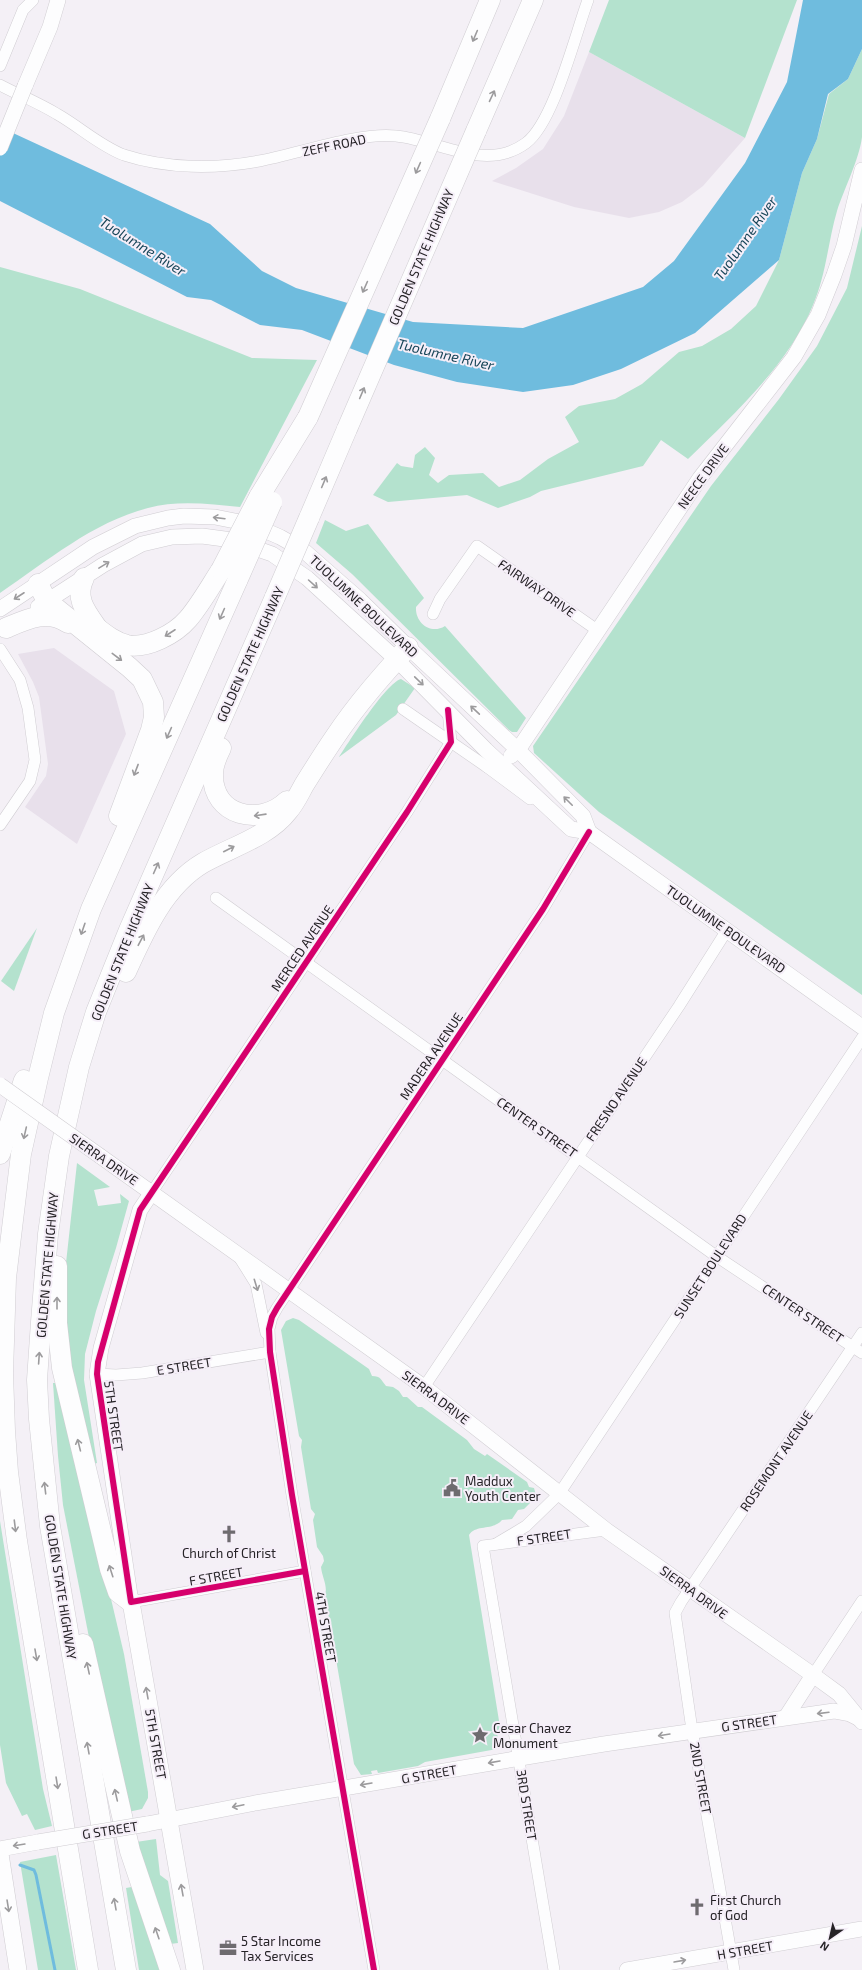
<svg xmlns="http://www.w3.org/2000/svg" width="862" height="1970" viewBox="0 0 862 1970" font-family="'Exo 2',sans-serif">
<rect width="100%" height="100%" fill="#f4f0f6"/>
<g fill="#e8e0eb">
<path d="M589,52L745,138L703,186L682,202L659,212L629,218L574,207L492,181L516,168L543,149L564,116Z"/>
<path d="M54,648L114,691L126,734L77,844L25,807L46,776L48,764L39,697L33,682L18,654Z"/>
</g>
<g fill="#b4e2ce">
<path d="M609,0H797L745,138L589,52Z"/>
<path d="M862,49C862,76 862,111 862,137C859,160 844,189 837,211C828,242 826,275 813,305C790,363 732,416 688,459L661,440L643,466L541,491L530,497L498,508L467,495L388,502L373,495L397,463L401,466L413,468L415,455L425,447L435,458L429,475L438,483L449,475L483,473L499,487L520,480L548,459L579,442L565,417L579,406L615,399L642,384L679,352L702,346L731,329L756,306L779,260L802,173L817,139L829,94L848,79Z"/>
<path d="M862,226V995L599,812L534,753L533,746L711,486L779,399L817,346L847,288Z"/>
<path d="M0,267L80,289L252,358L317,360L240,507C210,504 177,500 148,508C93,522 46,562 0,593Z"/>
<path d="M325,520L346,531L368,524L424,598L416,607C415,623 431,635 445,626L526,718L517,732H512L509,730L352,574L316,543Z"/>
<path d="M401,679L415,688L396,715L339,757C349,742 386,683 401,679Z"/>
<path d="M37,928L14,991L1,981Z"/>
<path d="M77,1163L110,1187L94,1190L98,1206L121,1203L120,1194L129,1201L116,1248L96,1311L85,1354L84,1380L97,1463L93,1464L67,1349L66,1263Z"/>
<path d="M293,1318L299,1320L369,1369L372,1376C381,1376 381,1380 386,1386L393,1387L399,1391L403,1397H407L418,1407H422L467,1440L474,1449L485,1456L487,1454L527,1482L529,1487L534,1488L536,1495L530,1498V1503L524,1509L518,1510L512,1519L502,1520C493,1531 476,1524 469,1535L500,1727L497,1732L499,1748L497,1749L425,1762L418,1766L378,1773L377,1770L371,1771L372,1774L361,1775L354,1764L325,1595C328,1586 322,1577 321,1567L324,1561L323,1556L317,1547L313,1520L315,1514L311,1509L301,1447L302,1440L299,1436L281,1330L286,1321Z"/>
<path d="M53,1383H60L124,1654L148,1792V1798L142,1809L128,1812L96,1673L63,1505L58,1456Z"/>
<path d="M0,1521L43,1789L52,1826L35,1830L27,1814L22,1816L6,1783L0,1745Z"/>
<path d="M156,1839L160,1875L168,1881L178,1943L170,1944L136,1842Z"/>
<path d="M56,1855L76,1970H38L20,1862Z"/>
<path d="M137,1886L162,1970H139L126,1888Z"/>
</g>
<path fill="#6fbcde" d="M803,0H862V49L848,79L828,94L817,139L802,173L779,260L695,333L621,369L573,385L523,392L457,382L394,365L302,330L260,325L211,300L187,297L0,201V127L210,224L262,271L296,288L413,322L523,328L643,287L674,261L745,163L787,82Z"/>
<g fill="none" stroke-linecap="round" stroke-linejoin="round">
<path stroke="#6fbcde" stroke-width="3" d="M20,1865L34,1870L36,1875L55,1970"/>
<g stroke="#d0cdd2" stroke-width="12">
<g id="street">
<path d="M0,66L23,10L33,0"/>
<path d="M0,85C19,95 39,103 57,114C80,127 100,146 124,155C167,169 216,169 259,161C298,154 357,132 396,136C439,140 485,173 526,143C554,122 575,35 588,0"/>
<path d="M433,614L440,599L477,546L597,630"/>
<path d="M0,649L20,680L28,708L35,760L30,781L0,825"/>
<path d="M403,709L487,767L502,764"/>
<path d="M487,767L530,799"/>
<path d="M216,898L716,1256L862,1353"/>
<path d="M152,1192L407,812L451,742L448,710"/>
<path d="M241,1260L256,1284L266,1333"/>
<path d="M97,1374L116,1375L142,1373L270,1352"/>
<path d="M424,1387L679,1006L727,930"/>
<path d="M496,1544L526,1526L559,1494L862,1038"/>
<path d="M131,1602L305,1571"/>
<path d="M813,1675L862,1601"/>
<path d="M374,1970L292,1495L270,1352L269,1329L272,1317L277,1308L543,909L589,832"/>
<path d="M554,1970L483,1546L606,1530"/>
<path d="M734,1970L692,1730L675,1613L681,1602L862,1333"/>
</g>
</g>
<g stroke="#d0cdd2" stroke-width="16">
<g id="secondary">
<path d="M25,86L50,27L58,0"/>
<path d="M38,607L103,565L142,544L172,537L202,536L232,540L272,554L307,578L397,660L486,750L571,829L589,832L862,1027"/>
<path d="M0,609L93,547L135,526L168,518L184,516L215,517L250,524L280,537L303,550L360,600L408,647L518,750L583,816L589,832"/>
<path d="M511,756L518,750L700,478L794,357L818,315L834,275L844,246L862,170"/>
<path d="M100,1156L424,1387L606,1530L813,1675L839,1694L862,1722"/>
<path d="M131,1602L97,1374L101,1348L140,1210L152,1192"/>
<path d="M786,1717L813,1675"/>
<path d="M147,1824L255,1803L604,1744L834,1711L850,1714L858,1718"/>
<path d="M0,1849L38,1842"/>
<path d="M627,1970L862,1929"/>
</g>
</g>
<g stroke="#d0cdd2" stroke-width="18">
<g id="primary">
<path d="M131,1602L195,1970"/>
<path d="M0,1854L18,1970"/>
</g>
</g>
<g stroke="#d0cdd2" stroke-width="21">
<g id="highway">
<path d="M440,119L490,0"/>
<path d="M476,131L533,0"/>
<path d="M259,497L308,417"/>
<path d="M309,518L347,429"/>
<path d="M84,578C74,598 86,612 98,629"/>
<path d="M38,584L47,601L129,667L142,679L153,702L154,717L151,730L119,816"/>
<path d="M6,628C27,619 47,609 68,623"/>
<path d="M97,628C106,635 115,642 127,645C147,649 175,634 188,619C200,605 210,587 221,570"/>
<path d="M221,748C217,756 213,765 213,774C212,816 260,827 287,801"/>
<path d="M126,972C144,932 164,886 203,863C231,847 268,837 288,811C295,803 299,794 304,785C314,769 324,753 335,737C357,704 382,676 408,647"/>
<path d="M0,1154L24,1080"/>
<path d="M57,1266V1323L62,1368L110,1569L118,1592L131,1602"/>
<path d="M83,1644L130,1851L170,1970"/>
<path d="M88,1970L17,1541L8,1472L5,1431L3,1373L6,1278L21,1154L38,1078L54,1013L91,909L238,579"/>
<path d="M126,1970L50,1526L39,1419L37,1380L41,1322L48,1234L59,1156L79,1067L96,1012L129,930L275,597"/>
</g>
</g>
<use href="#street" stroke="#fdfdfe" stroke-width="11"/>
<use href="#secondary" stroke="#fdfdfe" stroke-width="15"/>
<use href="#primary" stroke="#fdfdfe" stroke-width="17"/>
<use href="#highway" stroke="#fdfdfe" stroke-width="20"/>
<g stroke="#d0cdd2" stroke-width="16" stroke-linecap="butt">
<g id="secondary-bridge">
<path d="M0,148L25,86"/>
<path d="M0,1085L100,1156"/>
<path d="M38,1842L147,1824"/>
</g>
</g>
<g stroke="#d0cdd2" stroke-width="21" stroke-linecap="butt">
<g id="highway-bridge">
<path d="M308,417L440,119"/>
<path d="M347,429L476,131"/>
<path d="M221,570L259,497"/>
<path d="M238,579L272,502"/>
<path d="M275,597L309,518"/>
</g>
</g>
<use href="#secondary-bridge" stroke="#fdfdfe" stroke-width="15"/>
<use href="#highway-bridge" stroke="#fdfdfe" stroke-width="20"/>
<g stroke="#f5eef8" stroke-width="8">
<g id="cycleway">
<path d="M305,1571L131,1602L97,1374L98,1362L140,1210L407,812L451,742L448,710"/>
<path d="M374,1970L292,1495L270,1352L269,1329L272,1317L277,1308L543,909L589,832"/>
</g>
</g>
<use href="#cycleway" stroke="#d6006c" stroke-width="6"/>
</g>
<defs><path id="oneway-shaft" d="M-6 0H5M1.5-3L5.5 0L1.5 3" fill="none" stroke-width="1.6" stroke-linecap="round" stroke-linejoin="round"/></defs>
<g stroke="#9c9b9d">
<use href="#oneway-shaft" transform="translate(475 36) rotate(113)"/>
<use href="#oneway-shaft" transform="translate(492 96) rotate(-65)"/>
<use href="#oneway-shaft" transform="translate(418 168) rotate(114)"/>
<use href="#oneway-shaft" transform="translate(365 287) rotate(114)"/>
<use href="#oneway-shaft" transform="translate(362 393) rotate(-67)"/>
<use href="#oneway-shaft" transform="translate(324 482) rotate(-67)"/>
<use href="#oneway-shaft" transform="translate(219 518) rotate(-173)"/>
<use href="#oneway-shaft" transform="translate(104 565) rotate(-31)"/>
<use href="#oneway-shaft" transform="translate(313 584) rotate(42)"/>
<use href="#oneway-shaft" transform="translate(19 596) rotate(147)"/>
<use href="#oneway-shaft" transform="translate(222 614) rotate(114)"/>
<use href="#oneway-shaft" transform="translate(170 633) rotate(147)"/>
<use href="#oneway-shaft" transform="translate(117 657) rotate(37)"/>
<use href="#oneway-shaft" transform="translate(419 681) rotate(44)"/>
<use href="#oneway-shaft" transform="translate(475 710) rotate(-137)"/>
<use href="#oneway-shaft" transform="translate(169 733) rotate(114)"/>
<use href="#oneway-shaft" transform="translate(136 770) rotate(111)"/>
<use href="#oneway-shaft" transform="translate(568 801) rotate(-135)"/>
<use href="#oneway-shaft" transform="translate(260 815) rotate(172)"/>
<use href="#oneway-shaft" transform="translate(229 849) rotate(-27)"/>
<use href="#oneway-shaft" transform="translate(156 868) rotate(-66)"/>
<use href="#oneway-shaft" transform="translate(83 929) rotate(109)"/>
<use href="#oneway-shaft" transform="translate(141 940) rotate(-62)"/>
<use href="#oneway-shaft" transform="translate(25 1133) rotate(103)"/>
<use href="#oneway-shaft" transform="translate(256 1285) rotate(73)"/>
<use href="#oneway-shaft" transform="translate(57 1303) rotate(-90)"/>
<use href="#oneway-shaft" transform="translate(39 1358) rotate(-86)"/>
<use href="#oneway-shaft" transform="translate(79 1445) rotate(-104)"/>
<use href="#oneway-shaft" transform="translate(45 1488) rotate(-97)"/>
<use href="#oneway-shaft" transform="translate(15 1526) rotate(83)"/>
<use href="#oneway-shaft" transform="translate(111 1571) rotate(-108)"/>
<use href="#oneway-shaft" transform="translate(36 1655) rotate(80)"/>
<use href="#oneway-shaft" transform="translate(88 1668) rotate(-102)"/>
<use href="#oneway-shaft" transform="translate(147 1693) rotate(-100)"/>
<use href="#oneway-shaft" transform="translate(823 1713) rotate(173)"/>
<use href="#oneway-shaft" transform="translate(664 1735) rotate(171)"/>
<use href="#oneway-shaft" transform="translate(88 1748) rotate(-100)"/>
<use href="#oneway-shaft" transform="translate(494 1762) rotate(170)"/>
<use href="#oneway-shaft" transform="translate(57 1783) rotate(81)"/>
<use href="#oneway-shaft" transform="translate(366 1784) rotate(170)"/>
<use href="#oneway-shaft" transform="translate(116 1795) rotate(-103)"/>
<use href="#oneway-shaft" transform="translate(238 1806) rotate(168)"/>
<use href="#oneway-shaft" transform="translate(19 1845) rotate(171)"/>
<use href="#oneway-shaft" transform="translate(182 1890) rotate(-100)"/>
<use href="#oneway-shaft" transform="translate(115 1904) rotate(-100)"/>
<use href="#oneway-shaft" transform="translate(8 1906) rotate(81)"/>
<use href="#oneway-shaft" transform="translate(157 1933) rotate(-109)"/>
<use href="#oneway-shaft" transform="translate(680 1961) rotate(-10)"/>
</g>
<defs>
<g id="civic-bare" transform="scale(1.38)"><path d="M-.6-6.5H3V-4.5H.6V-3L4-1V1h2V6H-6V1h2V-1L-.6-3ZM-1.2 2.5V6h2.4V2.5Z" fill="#6e6b6f" stroke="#f5eef8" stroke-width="2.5" paint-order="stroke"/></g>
<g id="church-bare" transform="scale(1.38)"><path d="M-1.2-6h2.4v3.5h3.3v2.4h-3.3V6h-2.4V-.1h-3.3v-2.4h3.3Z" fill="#6e6b6f" stroke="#f5eef8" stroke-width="2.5" paint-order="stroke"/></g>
<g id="sight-bare" transform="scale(1.38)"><path d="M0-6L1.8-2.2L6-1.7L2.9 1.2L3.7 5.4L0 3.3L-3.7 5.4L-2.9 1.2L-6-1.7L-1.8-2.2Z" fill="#6e6b6f" stroke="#f5eef8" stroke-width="2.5" paint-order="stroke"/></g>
<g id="office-bare" transform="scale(1.38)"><path d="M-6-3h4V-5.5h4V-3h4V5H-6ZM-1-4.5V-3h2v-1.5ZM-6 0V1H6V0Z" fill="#6e6b6f" stroke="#f5eef8" stroke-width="2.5" paint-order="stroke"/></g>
</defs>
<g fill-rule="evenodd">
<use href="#civic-bare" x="452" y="1488"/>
<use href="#church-bare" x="229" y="1534"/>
<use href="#sight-bare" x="480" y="1735"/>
<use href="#church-bare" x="697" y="1907"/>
<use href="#office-bare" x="228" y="1948"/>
</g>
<g text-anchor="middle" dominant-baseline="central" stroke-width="4" stroke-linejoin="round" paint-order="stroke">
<g font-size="13" fill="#262327" stroke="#f5eef8">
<text transform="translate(334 145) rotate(-12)">ZEFF ROAD</text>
<text transform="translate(421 257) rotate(-67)">GOLDEN STATE HIGHWAY</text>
<text transform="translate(703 476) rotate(-54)">NEECE DRIVE</text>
<text transform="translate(537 588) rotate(35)">FAIRWAY DRIVE</text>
<text transform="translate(364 606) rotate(43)">TUOLUMNE BOULEVARD</text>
<text transform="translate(250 654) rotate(-66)">GOLDEN STATE HIGHWAY</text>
<text transform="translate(726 929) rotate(35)">TUOLUMNE BOULEVARD</text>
<text transform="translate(302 948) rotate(-56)">MERCED AVENUE</text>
<text transform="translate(122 952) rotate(-68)">GOLDEN STATE HIGHWAY</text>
<text transform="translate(431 1056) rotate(-56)">MADERA AVENUE</text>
<text transform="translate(616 1099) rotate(-56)">FRESNO AVENUE</text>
<text transform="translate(537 1127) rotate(35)">CENTER STREET</text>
<text transform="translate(104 1159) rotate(35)">SIERRA DRIVE</text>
<text transform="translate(47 1265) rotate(-85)">GOLDEN STATE HIGHWAY</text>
<text transform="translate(710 1266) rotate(-57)">SUNSET BOULEVARD</text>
<text transform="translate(803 1313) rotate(34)">CENTER STREET</text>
<text transform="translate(184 1366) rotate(-9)">E STREET</text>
<text transform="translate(436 1397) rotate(37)">SIERRA DRIVE</text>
<text transform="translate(114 1416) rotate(82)">5TH STREET</text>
<text transform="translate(776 1461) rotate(-56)">ROSEMONT AVENUE</text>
<text transform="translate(544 1537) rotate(-8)">F STREET</text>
<text transform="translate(216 1576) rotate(-10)">F STREET</text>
<text transform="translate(61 1587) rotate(81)">GOLDEN STATE HIGHWAY</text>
<text transform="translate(694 1592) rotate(36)">SIERRA DRIVE</text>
<text transform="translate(326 1627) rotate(80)">4TH STREET</text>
<text transform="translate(749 1723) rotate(-8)">G STREET</text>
<text transform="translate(156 1744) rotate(80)">5TH STREET</text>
<text transform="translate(429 1774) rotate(-10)">G STREET</text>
<text transform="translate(701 1778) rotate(80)">2ND STREET</text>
<text transform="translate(527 1805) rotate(81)">3RD STREET</text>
<text transform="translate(110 1830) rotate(-9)">G STREET</text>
<text transform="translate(745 1950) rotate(-10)">H STREET</text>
</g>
<g font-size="13" fill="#262327" stroke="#f5eef8" text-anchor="start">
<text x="465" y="1481">Maddux<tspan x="465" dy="15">Youth Center</tspan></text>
<text x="229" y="1553" text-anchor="middle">Church of Christ</text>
<text x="493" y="1728">Cesar Chavez<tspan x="493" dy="15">Monument</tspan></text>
<text x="710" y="1900">First Church<tspan x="710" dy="15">of God</tspan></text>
<text x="241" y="1941">5 Star Income<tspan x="241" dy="15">Tax Services</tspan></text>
</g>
<g font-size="14" font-style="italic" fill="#174558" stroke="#f5eef8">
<text transform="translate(745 238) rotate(-55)">Tuolumne River</text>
<text transform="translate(143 246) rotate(32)">Tuolumne River</text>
<text transform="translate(446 354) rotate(13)">Tuolumne River</text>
</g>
</g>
<g transform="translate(830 1938) rotate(214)" stroke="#f5eef8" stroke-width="3" paint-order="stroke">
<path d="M0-3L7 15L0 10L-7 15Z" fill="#262327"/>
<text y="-6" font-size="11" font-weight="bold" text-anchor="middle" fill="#262327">N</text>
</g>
</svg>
